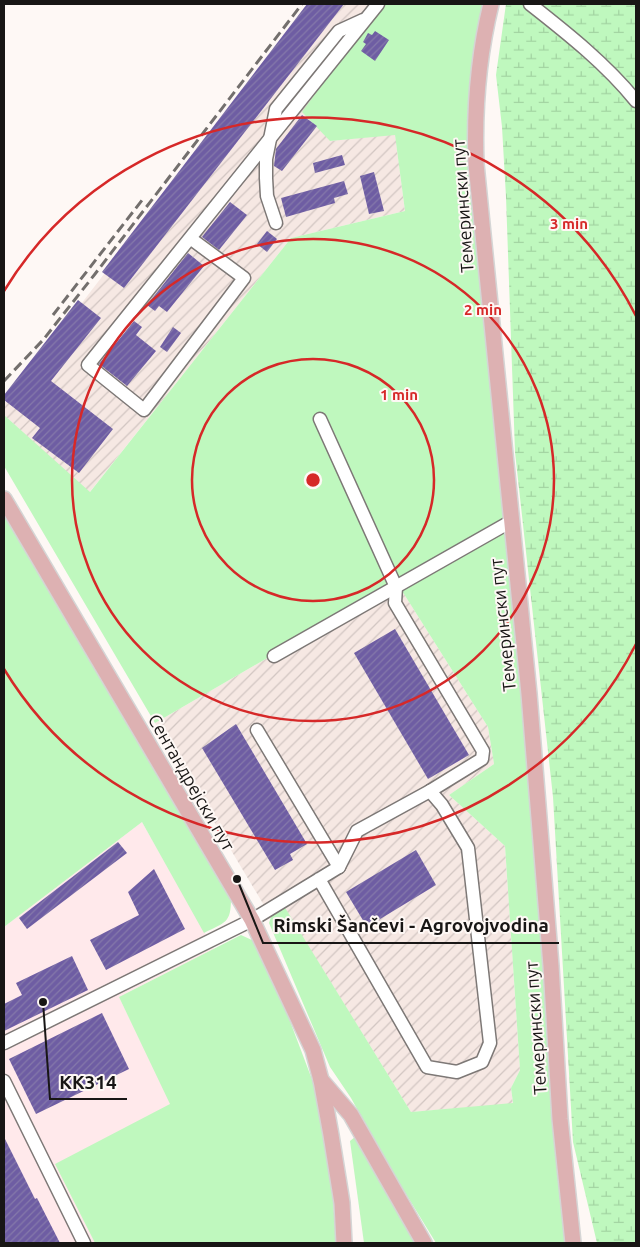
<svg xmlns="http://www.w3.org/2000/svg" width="640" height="1247" viewBox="0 0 640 1247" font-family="Ubuntu,sans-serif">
<defs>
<pattern id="industrial-furrows" width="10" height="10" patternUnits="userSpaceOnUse" patternTransform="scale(1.25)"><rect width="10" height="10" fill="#f6e8e3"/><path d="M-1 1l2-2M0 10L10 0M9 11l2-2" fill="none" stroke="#d2c6c2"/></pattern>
<pattern id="wetland-marsh" width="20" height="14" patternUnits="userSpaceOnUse" patternTransform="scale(1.25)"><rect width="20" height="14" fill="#bff8be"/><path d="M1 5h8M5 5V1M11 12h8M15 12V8" fill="none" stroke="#a3d4a2"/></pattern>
<pattern id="building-hatch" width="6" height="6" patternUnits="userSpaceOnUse" patternTransform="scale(1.25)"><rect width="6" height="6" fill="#6e5da3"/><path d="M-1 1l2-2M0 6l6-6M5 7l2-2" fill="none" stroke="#8579aa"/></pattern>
</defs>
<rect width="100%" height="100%" fill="#fef8f5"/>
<path fill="#ffe9eb" d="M142,822L214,949L119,997L171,1104L56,1164L95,1243H4V927Z"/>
<g fill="url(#industrial-furrows)">
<path d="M312,4H380L330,141L395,134L405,211L291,238L89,493L4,415V404Z"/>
<path d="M397,583L488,727L494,764L449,795L505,846L520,1070L511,1088L513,1104L411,1112L284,907L271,917L155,723Z"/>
</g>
<g fill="#bff8be">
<path d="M380,4H492L477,115L572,1243H436L387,1163L351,1098L330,1067L269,923L271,917L284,906L411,1112L513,1103L511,1088L520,1070L505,846L449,795L494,764L488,727L397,583L155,723L4,466V415L90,492L291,238L405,211L395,135L330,141L302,112Z"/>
<path d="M4,508L231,898C231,924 225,922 204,933L142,822L4,927Z"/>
<path d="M241,935L254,941L268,963L316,1090L330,1155L336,1243H95L55,1164L170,1104L119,997Z"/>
<path d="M355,1137L361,1139L421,1243H364L350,1141Z"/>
</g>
<path fill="url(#wetland-marsh)" d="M506,4H636V1243H597L573,1142L553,797L515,452L506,197L502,127L496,75Z"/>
<g fill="url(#building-hatch)">
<path d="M307,4H344L124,288L102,272Z"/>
<path d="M375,31L389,40L375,61L361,51L366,44L363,42L368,33L372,35Z"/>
<path d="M302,115L317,126L282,171L274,166L276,149Z"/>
<path d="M342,155L345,165L315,173L313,163Z"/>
<path d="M374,172L384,211L369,214L360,176Z"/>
<path d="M344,181L348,194L334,198L335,203L286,217L281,198Z"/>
<path d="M230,202L247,215L219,250L202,237Z"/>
<path d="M267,231L277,239L267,252L257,244Z"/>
<path d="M188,253L204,266L167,312L159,306L155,311L147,305Z"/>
<path d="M78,300L101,318L51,381L113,429L79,473L32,438L40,428L4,400V395Z"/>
<path d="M134,321L142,327L136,335L156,351L127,386L99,364Z"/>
<path d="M173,327L181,333L167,352L160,347Z"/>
<path d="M395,629L469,755L428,779L354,653Z"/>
<path d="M236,724L307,844L290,854L293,860L275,870L202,748Z"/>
<path d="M118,842L127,853L27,929L19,918Z"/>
<path d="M416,850L436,885L367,927L346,892Z"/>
<path d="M154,869L185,929L106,970L90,940L139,915L128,892Z"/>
<path d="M72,956L88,990L4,1031V1004L22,995L16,983Z"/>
<path d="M102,1013L129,1069L36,1114L9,1059Z"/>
<path d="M4,1137L35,1199L37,1198L60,1243H4Z"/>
</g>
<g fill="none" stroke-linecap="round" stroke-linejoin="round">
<g stroke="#7d7876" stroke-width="15">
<g id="minor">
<path d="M530,4C567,33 606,64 636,101"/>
<path d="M276,223L267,196L266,178V159L276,109L339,31L363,20"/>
<path d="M190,238L244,278L144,410L88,365L378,4"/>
<path d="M320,419L396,587L395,603L483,751L482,759L430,791"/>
<path d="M274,656L510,522"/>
<path d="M257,730L339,867"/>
<path d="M4,1043L252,920L339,867L357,831L430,791L442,805L468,848L490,1043L482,1062L457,1072L427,1067L319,879"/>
<path d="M4,1081L84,1243"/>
</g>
</g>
<g stroke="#d5d5d5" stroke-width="18">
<g id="major">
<path d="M491,4C478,57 474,109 476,164L529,694L551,966L560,1119L573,1243"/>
<path d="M4,499L252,920L313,1050L321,1080L331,1135L342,1203L344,1243"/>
<path d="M321,1080L351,1115L424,1243"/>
</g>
</g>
<use href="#minor" stroke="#fff" stroke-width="12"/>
<use href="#major" stroke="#ddb1b2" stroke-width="15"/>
<g stroke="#736f6d" stroke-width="3" stroke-dasharray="10 5" stroke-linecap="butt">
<path d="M53,315L143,199"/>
<path d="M4,381L43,340L95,274L302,4"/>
</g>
</g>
<g fill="none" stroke="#d62828" stroke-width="2.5">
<circle cx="313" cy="480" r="121"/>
<circle cx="313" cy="480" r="241"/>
<path d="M636 644A362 362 0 0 1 4 669M4 291A362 362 0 0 1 636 316"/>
</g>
<g text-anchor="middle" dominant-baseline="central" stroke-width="4" stroke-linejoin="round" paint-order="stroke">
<g font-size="18" fill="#181615" stroke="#fef8f5">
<text transform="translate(462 206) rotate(-94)">Темерински пут</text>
<text transform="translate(502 625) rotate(-96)">Темерински пут</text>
<text transform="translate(192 782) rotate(60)">Сентандрејски пут</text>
<text transform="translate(535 1028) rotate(-94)">Темерински пут</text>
</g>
</g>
<circle cx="313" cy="480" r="8" fill="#d62828" stroke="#fef8f5" stroke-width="2.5"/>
<g font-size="15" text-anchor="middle" font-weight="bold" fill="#d62828" stroke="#fef8f5" stroke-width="4" stroke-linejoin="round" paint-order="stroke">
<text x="569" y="229">3 min</text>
<text x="483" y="315">2 min</text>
<text x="399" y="400">1 min</text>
</g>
<path fill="none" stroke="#181615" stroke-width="2" d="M237 879L263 943H559M43 1002L50 1099H127"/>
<g fill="#181615" stroke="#fef8f5" stroke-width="2">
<circle cx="237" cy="879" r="5"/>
<circle cx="43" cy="1002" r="5"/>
</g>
<g font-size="19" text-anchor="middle" font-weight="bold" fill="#181615" stroke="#fef8f5" stroke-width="4" stroke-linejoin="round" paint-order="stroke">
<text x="411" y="932">Rimski Šančevi - Agrovojvodina</text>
<text x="88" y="1089">КК314</text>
</g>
<rect width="640" height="1247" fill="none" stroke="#181615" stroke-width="10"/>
</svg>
